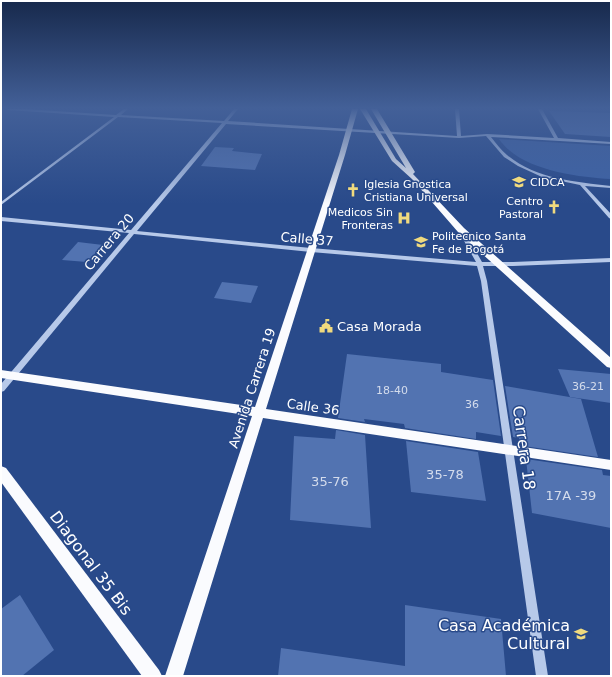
<svg xmlns="http://www.w3.org/2000/svg" width="612" height="677" viewBox="0 0 612 677" font-family="'DejaVu Sans',sans-serif">
<rect width="100%" height="100%" fill="#294a8a"/>
<path fill="#3e63a6" d="M499,139L611,146V179C577,177 520,170 499,139Z"/>
<g fill="#5273b1">
<path d="M549,111L611,113V137L565,134Z"/>
<path d="M215,147L234,148L232,151L262,154L255,170L201,166Z"/>
<path d="M78,242L103,245L87,262L62,260Z"/>
<path d="M222,282L258,286L251,303L214,298Z"/>
<path d="M347,354L441,364V372L493,380L501,436L476,432V439L405,428L404,424L364,419L365,422L338,418Z"/>
<path d="M558,369L611,374V403L570,397Z"/>
<path d="M505,386L581,399L598,457L524,446L523,441L519,440V438L513,437Z"/>
<path d="M336,430L365,435L371,528L290,520L294,436L335,439Z"/>
<path d="M406,441L478,452L486,501L411,492Z"/>
<path d="M526,459L602,470L603,475L611,476V528L532,513Z"/>
<path d="M20,595L54,650L22,676H1V609Z"/>
<path d="M405,605L501,619L506,676H278L281,648L405,666Z"/>
</g>
<g fill="none" stroke-linecap="round" stroke-linejoin="round">
<path fill="#b7c9e9" fill-rule="evenodd" d="M6,109H25L116,115L124,109H128L121,115L224,121L234,109H238L228,121L457,136L455,109H459L461,136L487,134L554,138L538,109H542L558,138L611,142V144L491,137C496,143 501,150 507,155C535,179 576,182 611,186V188L585,186L611,214V219L609,218L580,185L542,177L518,166L504,157L486,136L459,138L226,124L137,231L311,248L476,262L459,232L462,230L465,232L482,262H513L611,258V262L513,266H483L487,281L548,676H536L481,281L477,266L311,252L134,234L4,391L1,392V384L129,233L1,221V217L131,230L222,123L118,117L1,205V202L114,117L8,110Z"/>
<g fill="#fafbfe" fill-rule="evenodd">
<path d="M352,109H358L345,155L266,409L611,460V470L263,418L183,676H165L252,416L1,378V370L255,407L339,155Z"/>
<path d="M360,109H366L396,159L406,168L371,109H377L415,172L413,174L464,228L611,358V368L607,367L458,232L412,179L392,161Z"/>
<path d="M1,466L6,468L159,670L162,676H142L1,482Z"/>
</g>
</g>
<linearGradient id="sky" x2="0" y2="1"><stop stop-color="#17294c"/><stop offset="0.53" stop-color="#436098"/><stop offset="1" stop-color="#436098" stop-opacity="0"/></linearGradient>
<rect width="612" height="204" fill="url(#sky)"/>
<defs>
<g id="university-bare" transform="scale(1.08)"><path d="M0-5L7-2L0 1L-7-2ZM-4 1L0 2.5L4 1V4Q0 6-4 4Z" fill="#f0da7e" stroke="#294a8a" stroke-width="2.5" paint-order="stroke"/></g>
<g id="church-bare" transform="scale(1.08)"><path d="M-1.2-6h2.4v3.5h3.3v2.4h-3.3V6h-2.4V-.1h-3.3v-2.4h3.3Z" fill="#f0da7e" stroke="#294a8a" stroke-width="2.5" paint-order="stroke"/></g>
<g id="hospital-bare" transform="scale(1.08)"><path d="M-5-5h3v3.5h4V-5h3V5h-3V1.5h-4V5h-3Z" fill="#f0da7e" stroke="#294a8a" stroke-width="2.5" paint-order="stroke"/></g>
<g id="civic-bare" transform="scale(1.08)"><path d="M-.6-6.5H3V-4.5H.6V-3L4-1V1h2V6H-6V1h2V-1L-.6-3ZM-1.2 2.5V6h2.4V2.5Z" fill="#f0da7e" stroke="#294a8a" stroke-width="2.5" paint-order="stroke"/></g>
<g id="school-bare" transform="scale(1.08)"><path d="M0-5L7-2L0 1L-7-2ZM-4 1L0 2.5L4 1V4Q0 6-4 4Z" fill="#f0da7e" stroke="#294a8a" stroke-width="2.5" paint-order="stroke"/></g>
</defs>
<g fill-rule="evenodd">
<use href="#university-bare" x="519" y="182"/>
<use href="#church-bare" x="353" y="190"/>
<use href="#church-bare" x="554" y="207"/>
<use href="#hospital-bare" x="404" y="218"/>
<use href="#university-bare" x="421" y="242"/>
<use href="#civic-bare" x="326" y="326"/>
<use href="#school-bare" x="581" y="634"/>
</g>
<g text-anchor="middle" dominant-baseline="central" stroke-width="3" stroke-linejoin="round" paint-order="stroke">
<g font-size="11" fill="#fff" stroke="#294a8a" text-anchor="start">
<text x="530" y="182">CIDCA</text>
<text x="364" y="184">Iglesia Gnostica<tspan x="364" dy="13">Cristiana Universal</tspan></text>
<text x="543" y="201" text-anchor="end">Centro<tspan x="543" dy="13">Pastoral</tspan></text>
<text x="393" y="212" text-anchor="end">Medicos Sin<tspan x="393" dy="13">Fronteras</tspan></text>
<text x="432" y="236">Politecnico Santa<tspan x="432" dy="13">Fe de Bogotá</tspan></text>
</g>
<g font-size="11" fill="#d4dcec">
<text x="588" y="386">36-21</text>
<text x="392" y="390">18-40</text>
<text x="472" y="404">36</text>
</g>
<g font-size="13" fill="#fff" stroke="#294a8a">
<text transform="translate(307 239) rotate(5)">Calle 37</text>
<text transform="translate(109 242) rotate(-50)">Carrera 20</text>
<text transform="translate(252 388) rotate(-72)">Avenida Carrera 19</text>
<text transform="translate(313 407) rotate(8)">Calle 36</text>
</g>
<g font-size="13" fill="#fff" stroke="#294a8a" text-anchor="start">
<text x="337" y="326">Casa Morada</text>
</g>
<g font-size="13" fill="#d4dcec">
<text x="445" y="474">35-78</text>
<text x="330" y="481">35-76</text>
<text x="571" y="495">17A -39</text>
</g>
<g font-size="16" fill="#fff" stroke="#294a8a">
<text transform="translate(524 448) rotate(82)">Carrera 18</text>
<text transform="translate(91 563) rotate(53)">Diagonal 35 Bis</text>
</g>
<g font-size="16" fill="#fff" stroke="#294a8a" text-anchor="end">
<text x="570" y="625">Casa Académica<tspan x="570" dy="18">Cultural</tspan></text>
</g>
</g>
<rect width="612" height="677" fill="none" stroke="#ffffff" stroke-width="4"/>
</svg>
